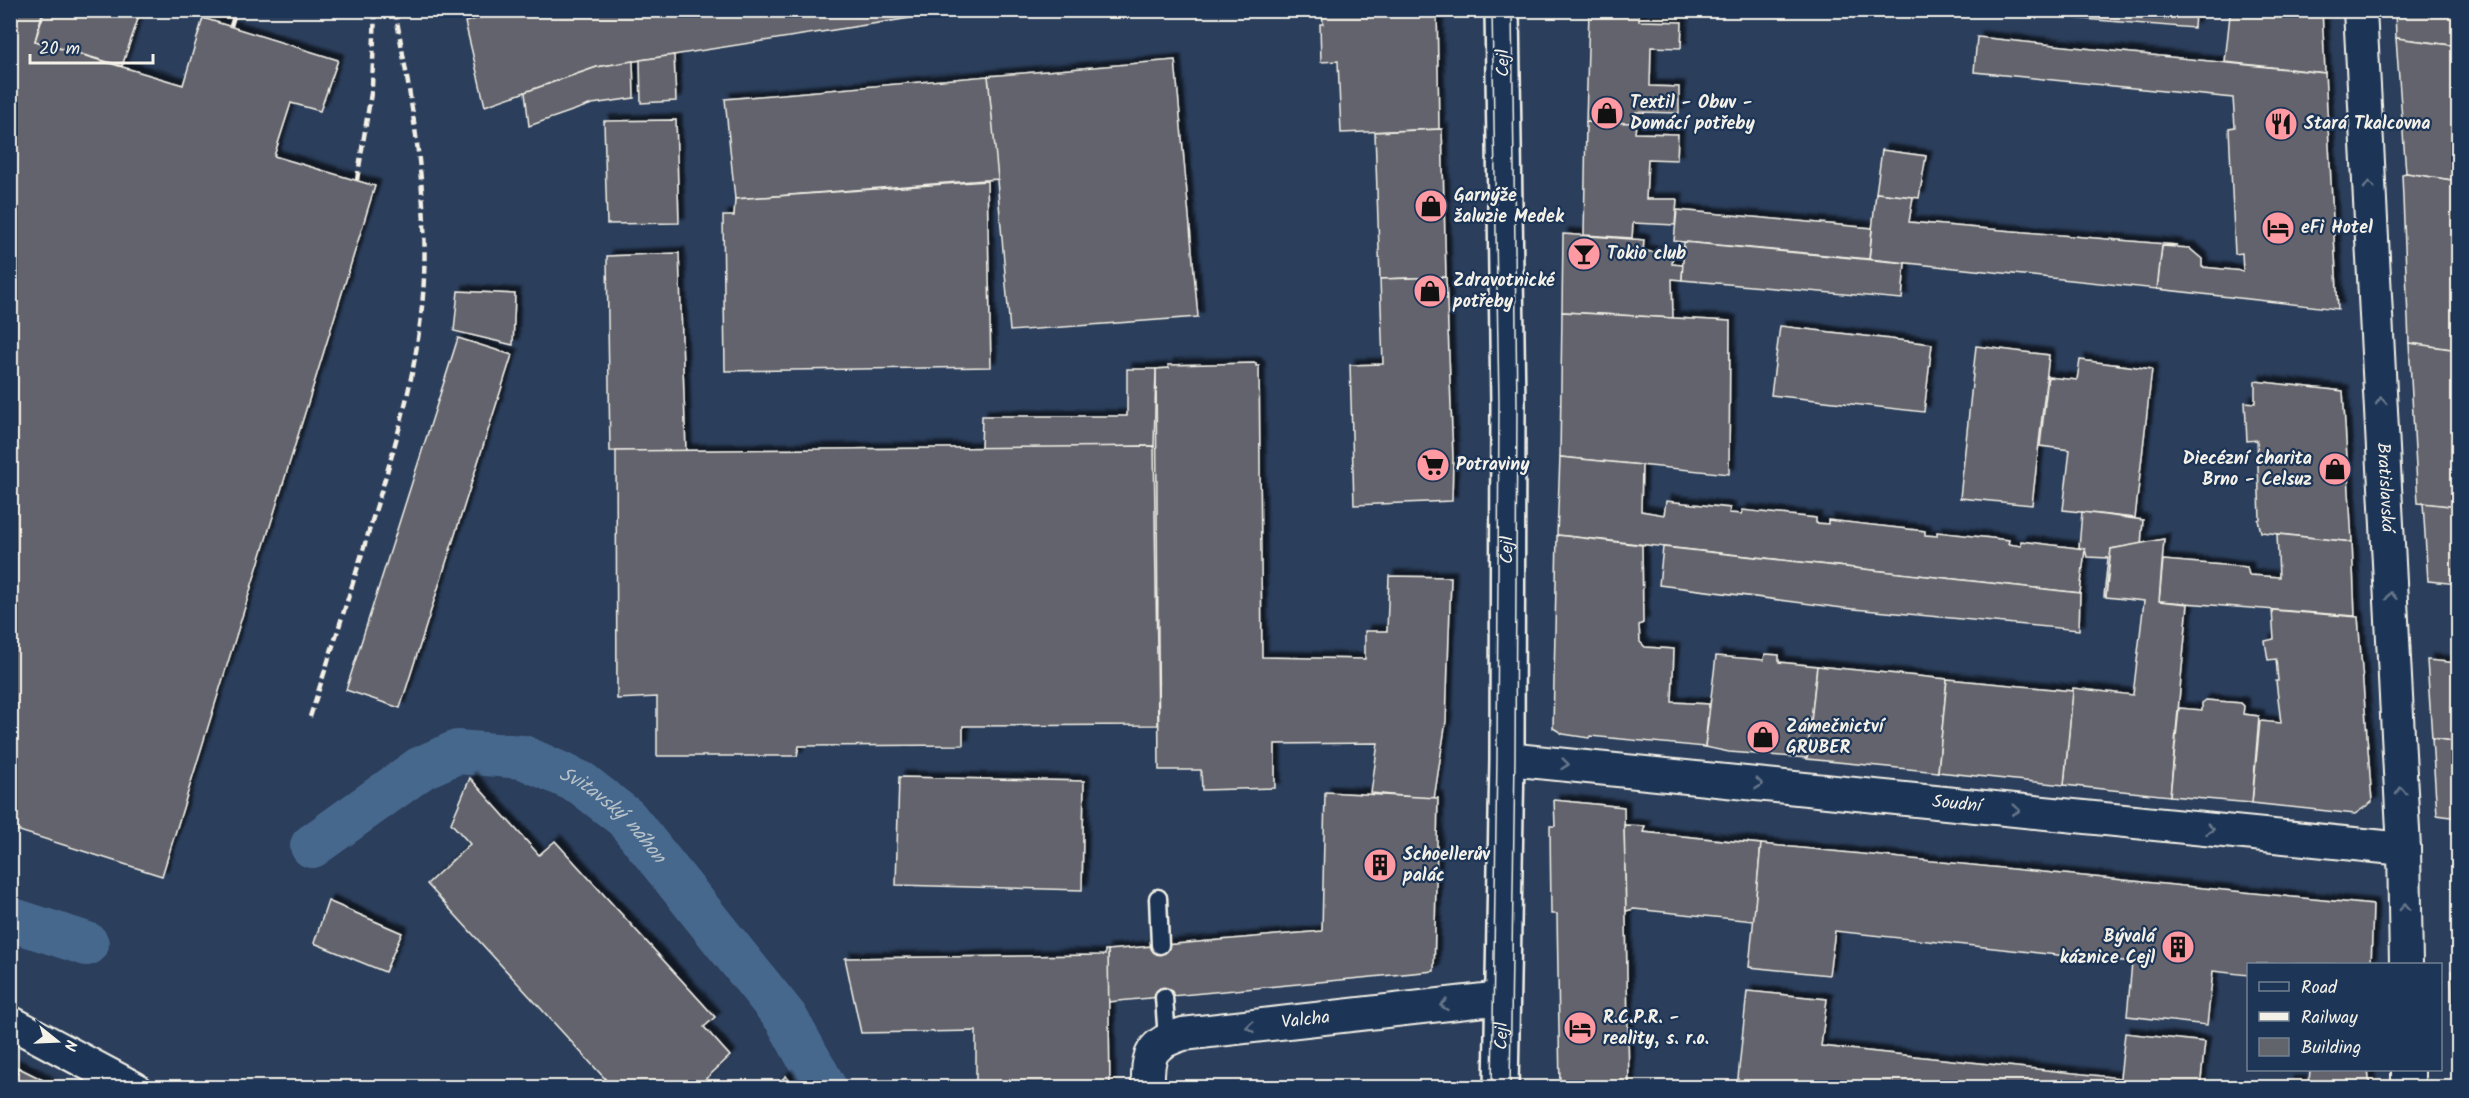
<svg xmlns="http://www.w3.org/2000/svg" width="2469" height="1098" viewBox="0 0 2469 1098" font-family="Kalam,sans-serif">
<defs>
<filter id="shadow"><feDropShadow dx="5.5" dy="-5.5" stdDeviation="1.5" flood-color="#0009"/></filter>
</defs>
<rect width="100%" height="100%" fill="#2b3e5b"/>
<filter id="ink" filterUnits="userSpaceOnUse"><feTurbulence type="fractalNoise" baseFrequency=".0167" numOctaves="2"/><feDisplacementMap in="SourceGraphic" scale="12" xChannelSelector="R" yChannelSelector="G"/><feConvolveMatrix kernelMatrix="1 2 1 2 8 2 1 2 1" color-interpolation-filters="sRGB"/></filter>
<g filter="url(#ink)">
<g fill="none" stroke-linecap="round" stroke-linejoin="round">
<g stroke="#46678d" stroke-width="44">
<path id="s1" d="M312,846L421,768L457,752L523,757L581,783L626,818L786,1018L825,1088"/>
<path d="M10,919L87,944"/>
</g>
</g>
<g fill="#62646c" stroke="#f4f1e8" stroke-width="1.5" filter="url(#shadow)">
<path d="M10,10H43L35,41L183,85L203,18L338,60L320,111L291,103L274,156L375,186L162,876L10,828Z"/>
<path d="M45,10H141L122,66L35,41Z"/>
<path d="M509,10H909L910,18L597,67L485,106L465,22Z"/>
<path d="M909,10H960L910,18Z"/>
<path d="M1322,10H1437L1439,129L1341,133L1338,61L1321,62L1320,24H1323Z"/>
<path d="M1589,10H1639V21L1682,22L1681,48L1651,47L1650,86L1679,87V113L1636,112V123L1586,122Z"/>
<path d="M1726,10H1782L1781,16Z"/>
<path d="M1973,10H2322L2325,73L2225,62L2230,15L2195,12L2194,28Z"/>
<path d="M2395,10H2458V46L2396,38Z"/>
<path d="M1977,37L2325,73L2338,309L2157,289L2162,246L2189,248L2202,259V267L2243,271L2242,253L2235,254L2229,128L2235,127L2233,98L1974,72Z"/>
<path d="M2396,38L2458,46V181L2406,173Z"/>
<path d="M674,55L676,101L641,103L640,60Z"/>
<path d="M1175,60L1198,317L1010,331L988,76Z"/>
<path d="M633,61L634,98L592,104L529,126L525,92L597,67Z"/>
<path d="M988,76L998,179L735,199L725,99Z"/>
<path d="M676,120L679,223L607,224L604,121Z"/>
<path d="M1586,122L1636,123L1635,133L1678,134L1677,160L1648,159L1646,199H1677L1675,225L1633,223L1632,238L1584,235Z"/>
<path d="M1442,129L1446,277L1380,279L1375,132Z"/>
<path d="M1882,150L1926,156L1919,198L1876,193Z"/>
<path d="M2406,173L2458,181V350L2409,343L2402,174Z"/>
<path d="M987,181L991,367L725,371L723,216H734L735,199Z"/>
<path d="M1876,193L1913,197L1909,222L2177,245L2162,246L2157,289L1869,259Z"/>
<path d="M1677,210L1872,228L1869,259L1674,241Z"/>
<path d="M1563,234L1644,240L1643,251L1673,254L1672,264L1683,265L1682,280L1672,279L1673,318L1562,312Z"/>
<path d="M1684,242L1905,263L1902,299L1682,280Z"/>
<path d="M679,253L686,452L610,451L607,256Z"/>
<path d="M1446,277L1453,458L1452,501L1354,505L1350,365L1383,364L1380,279Z"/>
<path d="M458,291L515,294L513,345L454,331Z"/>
<path d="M1562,312L1730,321L1729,474L1560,457Z"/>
<path d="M1780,326L1932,344L1924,412L1771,395Z"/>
<path d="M458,338L512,355L400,708L346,690Z"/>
<path d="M2409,343L2458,350V507L2418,503Z"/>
<path d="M1976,346L2049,355L2032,505L1960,498Z"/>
<path d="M2080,360L2152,369L2135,518L2063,510L2070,450L2040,446L2048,377L2077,380Z"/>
<path d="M1256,363V366H1259L1262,657L1365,659V631H1387L1389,576L1451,577L1446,721L1434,799L1371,793L1378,743L1275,744V788L1202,790L1201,770H1159L1156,369L1169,368L1168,365Z"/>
<path d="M1127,369H1156L1154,446L981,449L982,416H1127Z"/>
<path d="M2255,381L2343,391L2352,542L2261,532L2258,520L2260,519L2257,440L2247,441L2245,402L2255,403Z"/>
<path d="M1154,446L1158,725L963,726V745L799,746L797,756H657V697L617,699L616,451Z"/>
<path d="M1560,457L1642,465L1641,511L1664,515L1666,501L1730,508L1729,513L1742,514V510L1816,518V523L1828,524V520L1925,531V535L1937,536V532L2009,540L2008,544L2021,546V541L2085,549L2080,593L1557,535Z"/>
<path d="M2423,503L2458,507V584L2428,581Z"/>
<path d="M2082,512L2143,520L2141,544L2111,549L2106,596H2104L2108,558L2087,557L2085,549L2079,548Z"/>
<path d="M2277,534L2352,542L2355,616L2159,601L2163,560L2247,567L2249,575L2279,577Z"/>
<path d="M1557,535L1642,545L1643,623L1639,625L1640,642L1645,647L1674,649L1672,702L1709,704L1705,747L1590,736L1589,738L1563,734L1553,728Z"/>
<path d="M2164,539L2159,601L2188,604L2170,796L2064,785L2073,688L2133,695L2144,601L2106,597L2111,549Z"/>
<path d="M1663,547L2080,593L2079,630L1843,608L1659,585Z"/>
<path d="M2272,610L2358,617L2372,802L2355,814L2252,803L2260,721L2281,723L2276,681H2278L2276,659L2268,660L2265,641L2274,639Z"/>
<path d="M1765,654L1779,655V662L1817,666L1807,758L1729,752L1705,747L1716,656L1764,660Z"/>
<path d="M2427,660L2458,663V742L2432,738Z"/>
<path d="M1817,666L1947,679L1938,772L1807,759Z"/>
<path d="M1947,679L2073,691L2064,785L1938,772Z"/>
<path d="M2206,700L2241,703L2244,706L2243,714L2259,716L2252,803L2170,796L2179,708L2202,710V703Z"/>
<path d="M2432,738L2458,742V818L2437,815Z"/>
<path d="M899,777L1084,781L1082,890L896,885Z"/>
<path d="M470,778L539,855L555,841L715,1017L704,1027L730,1056L696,1088H602L608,1082L427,884L470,844L451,823Z"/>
<path d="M1325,792L1438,798L1434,971L1108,1002V950L1322,931Z"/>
<path d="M1554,800L1624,807L1629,1088H1560L1557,914H1551L1550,826H1555Z"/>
<path d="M1624,825L1645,826L1643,832L1761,844L1754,921L1634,909L1626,911Z"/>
<path d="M1761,844L2373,905L2371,964H2248V975L2213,971L2207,1025L2127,1016L2132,963L1835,931L1829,975L1749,967Z"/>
<path d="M328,901L402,933L385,972L314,943Z"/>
<path d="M1105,950H1108L1110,1088H976V1031L861,1033L845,958L1105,955Z"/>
<path d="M2451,971H2458V1046H2454Z"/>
<path d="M1747,991L1827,999L1821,1046L2120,1078L2125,1033L2205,1042L2200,1088H1737Z"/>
<path d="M2454,1046H2458V1088H2456Z"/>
<path d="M10,1064L19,1068L10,1085Z"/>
<path d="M19,1068L41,1079L53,1088H10Z"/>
<path d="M2310,1070H2368L2370,1088H2288V1082H2309Z"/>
<path d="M786,1076L794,1088H773Z"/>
</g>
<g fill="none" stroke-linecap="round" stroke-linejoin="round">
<g stroke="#f4f1e8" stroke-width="21">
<g id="service">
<path d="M1158,898L1160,945"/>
<path d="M1164,997L1167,1039"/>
</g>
</g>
<g stroke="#f4f1e8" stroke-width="36">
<g id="minor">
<path id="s2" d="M2360,10L2404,849L2406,964"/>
<path id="s3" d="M1507,759L2404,849"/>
<path d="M10,1022L134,1088"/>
<path d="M2408,1070V1088"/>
<path id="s4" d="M1148,1088C1147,1053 1151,1044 1183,1034L1502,998"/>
</g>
</g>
<g stroke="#f4f1e8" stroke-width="38">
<g id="tertiary">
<path id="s5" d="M1501,1088L1507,759L1508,404L1502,10"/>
</g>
</g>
<use href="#service" stroke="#1d3557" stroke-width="16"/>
<use href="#minor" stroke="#1d3557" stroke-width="32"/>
<use href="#tertiary" stroke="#1d3557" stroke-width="33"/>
<g stroke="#f4f1e8" stroke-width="1.5">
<path d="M1492,1088L1497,758L1499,402L1492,10"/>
<path d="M1510,1088L1515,759L1517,405L1512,10"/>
</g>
<g stroke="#f4f1e8" stroke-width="4.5" stroke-dasharray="9 4.5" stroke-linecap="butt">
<path d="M231,26L236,10"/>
<path d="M357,180L372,87L375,10"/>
<path d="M310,717C331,652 352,587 372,521C395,448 417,373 423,295C430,199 412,104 395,10"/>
</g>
</g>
<defs><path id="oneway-chevron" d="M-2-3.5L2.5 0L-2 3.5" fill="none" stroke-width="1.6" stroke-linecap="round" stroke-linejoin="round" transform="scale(1.5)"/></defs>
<g stroke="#68778a">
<use href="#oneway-chevron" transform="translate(2369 185) rotate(-93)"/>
<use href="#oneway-chevron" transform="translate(2381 401) rotate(-93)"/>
<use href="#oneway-chevron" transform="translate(2391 596) rotate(-93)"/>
<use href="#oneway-chevron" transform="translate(1565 764) rotate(6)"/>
<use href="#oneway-chevron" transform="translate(1759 784) rotate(6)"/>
<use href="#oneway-chevron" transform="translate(2401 791) rotate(-93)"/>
<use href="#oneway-chevron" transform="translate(2016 810) rotate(6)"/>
<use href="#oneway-chevron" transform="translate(2210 829) rotate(6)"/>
<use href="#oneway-chevron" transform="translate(2405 907) rotate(-91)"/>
<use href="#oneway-chevron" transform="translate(1444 1005) rotate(174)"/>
<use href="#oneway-chevron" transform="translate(1250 1027) rotate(174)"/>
</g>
</g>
<defs>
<g id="shop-disc" transform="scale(1.725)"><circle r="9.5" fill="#ff9aa2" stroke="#1d3557"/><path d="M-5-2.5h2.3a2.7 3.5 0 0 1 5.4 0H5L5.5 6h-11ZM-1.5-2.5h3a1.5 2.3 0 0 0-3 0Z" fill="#111"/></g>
<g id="restaurant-disc" transform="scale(1.725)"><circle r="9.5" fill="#ff9aa2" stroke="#1d3557"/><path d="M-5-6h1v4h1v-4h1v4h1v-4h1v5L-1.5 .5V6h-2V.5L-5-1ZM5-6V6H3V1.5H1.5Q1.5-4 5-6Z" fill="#111"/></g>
<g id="hotel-disc" transform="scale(1.725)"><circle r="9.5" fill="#ff9aa2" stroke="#1d3557"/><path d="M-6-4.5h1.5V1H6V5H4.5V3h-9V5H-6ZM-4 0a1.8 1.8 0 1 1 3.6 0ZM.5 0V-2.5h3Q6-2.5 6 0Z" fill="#111"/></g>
<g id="bar-disc" transform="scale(1.725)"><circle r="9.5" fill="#ff9aa2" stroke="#1d3557"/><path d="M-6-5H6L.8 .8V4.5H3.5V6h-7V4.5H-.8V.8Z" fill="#111"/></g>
<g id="supermarket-disc" transform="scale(1.725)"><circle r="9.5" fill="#ff9aa2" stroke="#1d3557"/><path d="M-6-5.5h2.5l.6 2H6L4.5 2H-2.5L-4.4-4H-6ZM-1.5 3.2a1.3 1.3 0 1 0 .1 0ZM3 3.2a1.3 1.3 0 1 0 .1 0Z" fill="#111"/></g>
<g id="building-disc" transform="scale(1.725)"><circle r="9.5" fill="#ff9aa2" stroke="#1d3557"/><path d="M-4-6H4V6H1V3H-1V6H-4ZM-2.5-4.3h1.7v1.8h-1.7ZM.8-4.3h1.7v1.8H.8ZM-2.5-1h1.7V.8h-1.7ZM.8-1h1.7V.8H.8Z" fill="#111"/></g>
</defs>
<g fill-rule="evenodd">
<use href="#shop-disc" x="1607" y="113"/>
<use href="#restaurant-disc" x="2281" y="124"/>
<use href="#shop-disc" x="1431" y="206"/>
<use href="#hotel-disc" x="2278" y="228"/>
<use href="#bar-disc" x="1584" y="254"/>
<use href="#shop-disc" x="1430" y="291"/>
<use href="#supermarket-disc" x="1433" y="465"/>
<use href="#shop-disc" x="2335" y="469"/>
<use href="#shop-disc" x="1763" y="737"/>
<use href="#building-disc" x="1380" y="865"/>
<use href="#building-disc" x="2178" y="947"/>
<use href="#hotel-disc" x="1580" y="1028"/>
</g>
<g text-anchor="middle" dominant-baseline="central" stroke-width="4.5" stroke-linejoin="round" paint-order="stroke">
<g font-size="18" fill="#f4f1e8" stroke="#1d3557">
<text transform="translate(1504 63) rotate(-91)">Cejl</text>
<text stroke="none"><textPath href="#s2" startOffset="478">Bratislavská</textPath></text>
<text stroke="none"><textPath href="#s5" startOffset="538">Cejl</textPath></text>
<text stroke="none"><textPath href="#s3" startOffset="452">Soudní</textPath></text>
<text stroke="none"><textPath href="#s4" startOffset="196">Valcha</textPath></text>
<text stroke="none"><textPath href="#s5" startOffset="52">Cejl</textPath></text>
</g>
<g font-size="18" font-weight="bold" fill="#f4f1e8" stroke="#1d3557" text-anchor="start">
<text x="1630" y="103">Textil - Obuv -<tspan x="1630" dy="21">Domácí potřeby</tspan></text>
<text x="2304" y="124">Stará Tkalcovna</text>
<text x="1454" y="196">Garnýže<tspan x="1454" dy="21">žaluzie Medek</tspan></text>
<text x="2301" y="228">eFi Hotel</text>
<text x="1607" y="254">Tokio club</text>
<text x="1453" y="281">Zdravotnické<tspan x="1453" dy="21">potřeby</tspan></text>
<text x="2312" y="459" text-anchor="end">Diecézní charita<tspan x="2312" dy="21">Brno - Celsuz</tspan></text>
<text x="1456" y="465">Potraviny</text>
<text x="1786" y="727">Zámečnictví<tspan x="1786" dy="21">GRUBER</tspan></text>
<text x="1403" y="855">Schoellerův<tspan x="1403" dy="21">palác</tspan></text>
<text x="2155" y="937" text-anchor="end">Bývalá<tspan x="2155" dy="21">káznice Cejl</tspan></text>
<text x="1603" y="1018">R.C.P.R. -<tspan x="1603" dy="21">reality, s. r.o.</tspan></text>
</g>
<g font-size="20" font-style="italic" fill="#b7c1c8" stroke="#1d3557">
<text stroke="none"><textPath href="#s1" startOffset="348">Svitavský náhon</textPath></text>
</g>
</g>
<rect width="2469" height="1098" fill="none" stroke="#1d3557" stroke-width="36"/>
<rect x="18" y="18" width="2433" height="1062" fill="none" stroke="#f4f1e8" stroke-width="2" filter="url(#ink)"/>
<rect x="2247" y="963" width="195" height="108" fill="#1d3557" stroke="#738091" stroke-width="1.5"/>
<rect x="2259" y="982" width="30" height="9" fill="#1d3557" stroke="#738091" stroke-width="1.5"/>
<text x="2301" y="993" font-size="18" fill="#f4f1e8">Road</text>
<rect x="2259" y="1012" width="30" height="9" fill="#f4f1e8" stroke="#738091" stroke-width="1.5"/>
<text x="2301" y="1023" font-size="18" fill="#f4f1e8">Railway</text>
<rect x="2259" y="1038" width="30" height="18" fill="#62646c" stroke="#738091" stroke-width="1.5"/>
<text x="2301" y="1053" font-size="18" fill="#f4f1e8">Building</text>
<g transform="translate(57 1041) rotate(108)" stroke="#1d3557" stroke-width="4.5" paint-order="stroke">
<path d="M0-4.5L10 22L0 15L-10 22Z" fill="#f4f1e8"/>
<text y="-9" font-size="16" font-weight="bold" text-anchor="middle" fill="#f4f1e8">N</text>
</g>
<path d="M30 54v9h123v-9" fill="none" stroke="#f4f1e8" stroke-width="3"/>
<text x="39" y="54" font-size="18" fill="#f4f1e8" stroke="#1d3557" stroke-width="4.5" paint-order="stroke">20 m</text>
</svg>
